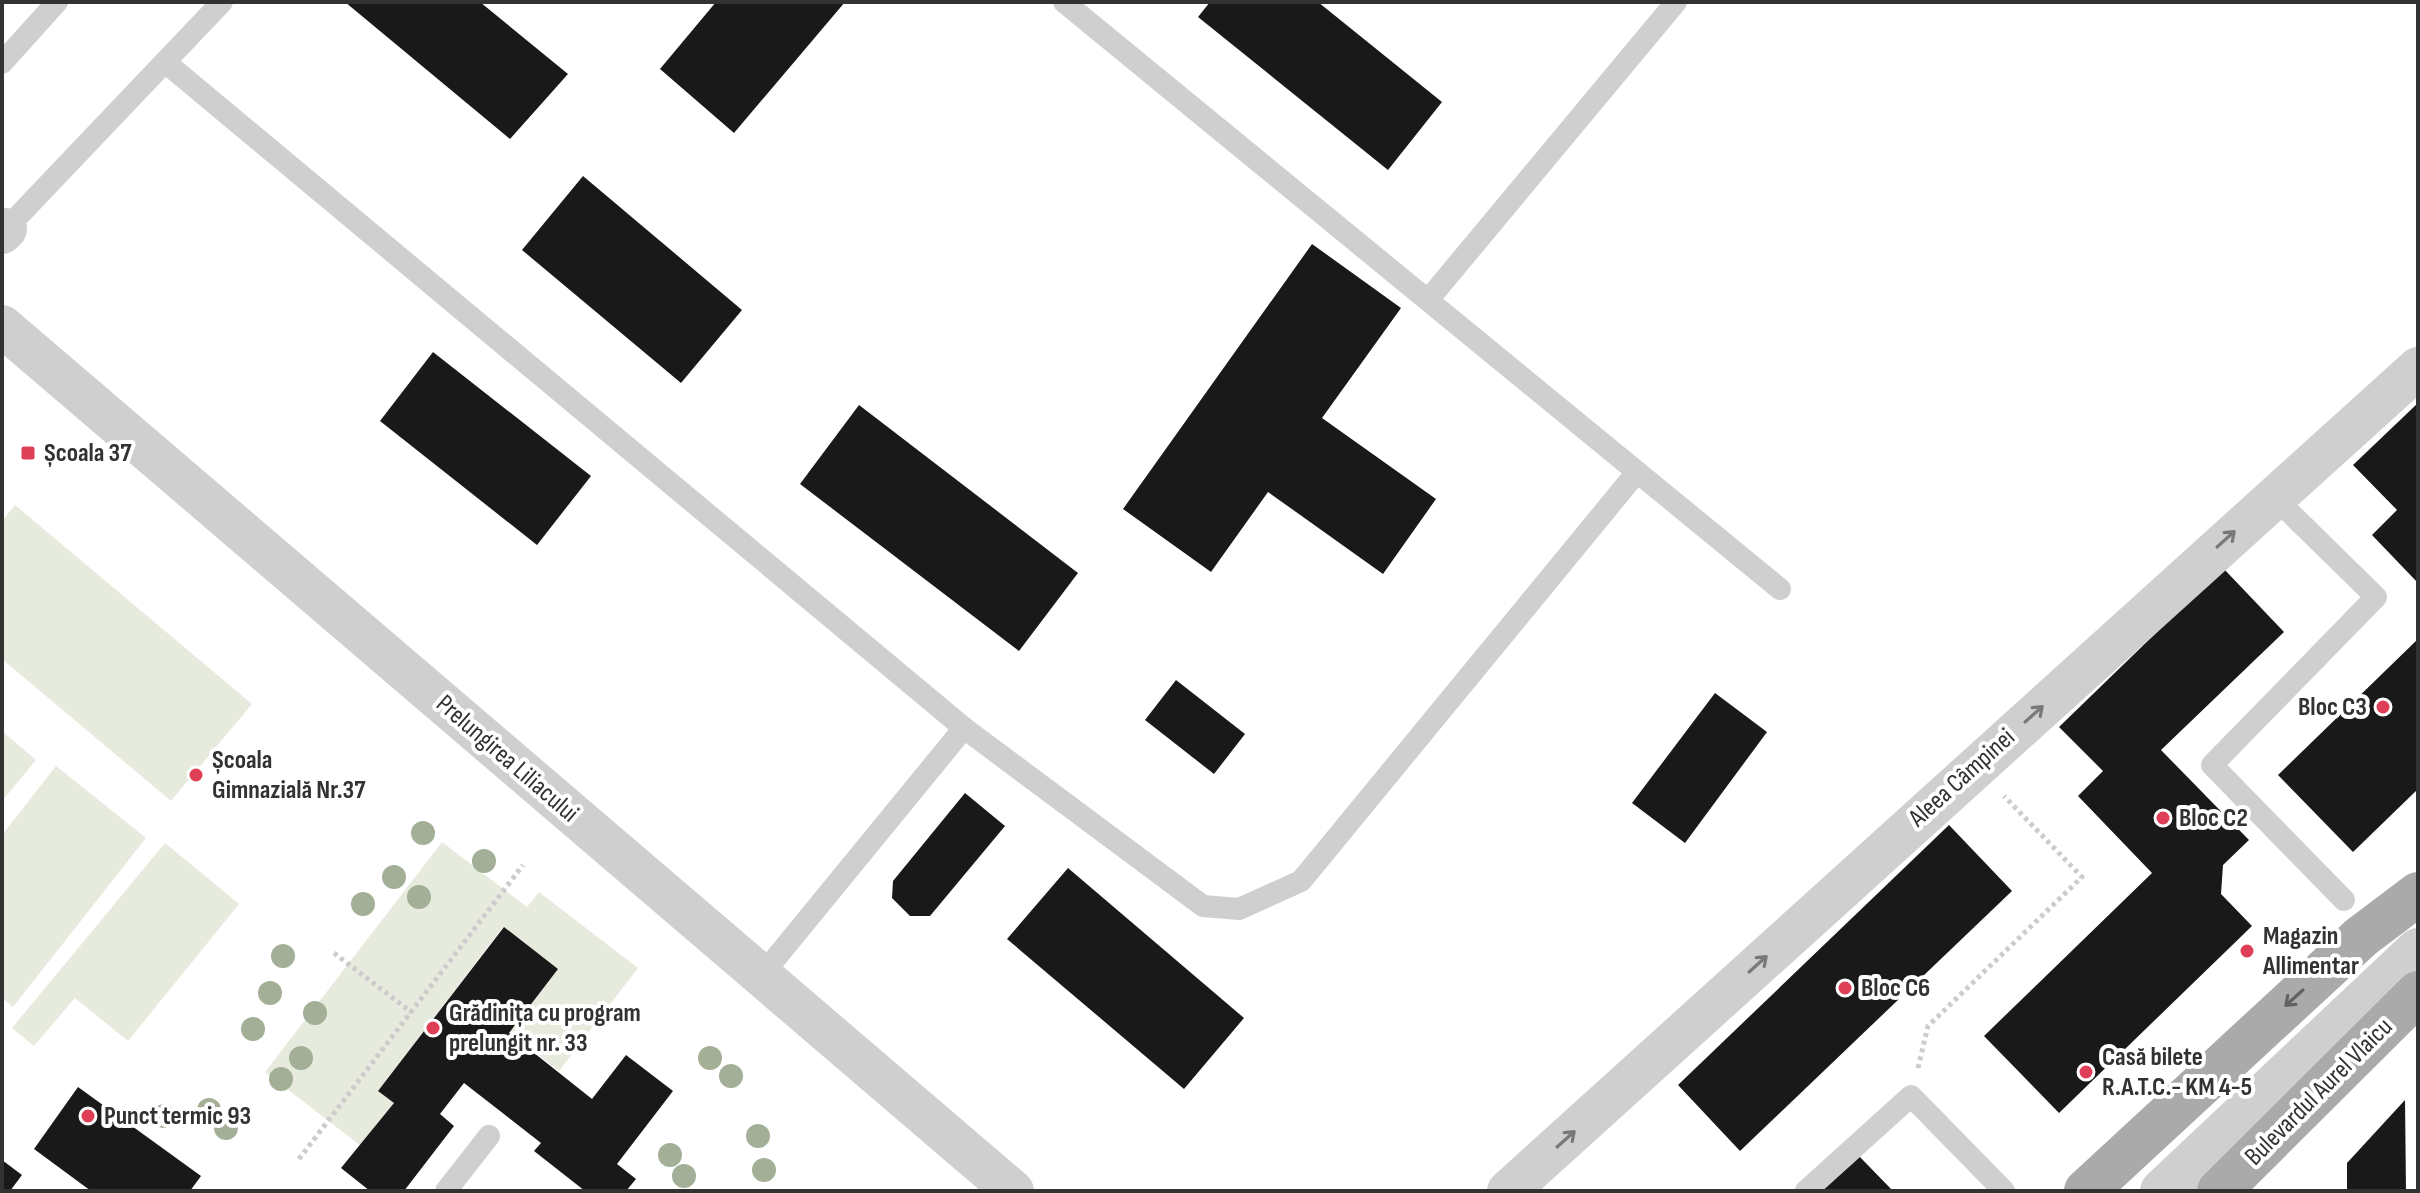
<svg xmlns="http://www.w3.org/2000/svg" width="2420" height="1193" viewBox="0 0 2420 1193" font-family="'Sofia Sans Condensed',sans-serif">
<rect width="100%" height="100%" fill="#fff"/>
<g fill="#e6ebde">
<path d="M15,505L252,704L171,801L2,659V521Z"/>
<path d="M2,731L36,760L2,801Z"/>
<path d="M56,766L146,838L13,1007L2,998V835Z"/>
<path d="M442,842L527,907L539,892L638,968L559,1071L509,1033L557,969L503,927L378,1091L394,1103L361,1146L265,1072Z"/>
<path d="M165,843L239,904L128,1041L75,998L34,1046L12,1028Z"/>
</g>
<g fill="#191919">
<path d="M345,2H480L568,74L510,139Z"/>
<path d="M716,2H845L734,133L660,69Z"/>
<path d="M1210,2H1318L1442,102L1388,170L1198,17Z"/>
<path d="M583,176L742,310L681,383L522,250Z"/>
<path d="M1312,244L1401,308L1322,418L1436,499L1383,574L1268,492L1211,572L1123,509Z"/>
<path d="M433,352L591,476L537,545L380,421Z"/>
<path d="M2418,403V583L2372,535L2397,510L2353,465Z"/>
<path d="M859,405L1078,573L1019,651L800,484Z"/>
<path d="M2223,568L2284,632L2161,750L2249,840L2223,865L2221,894L2252,926L2059,1113L1984,1036L2152,873L2078,796L2103,771L2059,727Z"/>
<path d="M2418,639V789L2353,852L2278,775Z"/>
<path d="M1176,680L1245,734L1214,774L1145,720Z"/>
<path d="M1715,693L1767,732L1685,843L1632,803Z"/>
<path d="M965,793L1005,826L930,916H910L892,898L893,881Z"/>
<path d="M1949,825L2012,891L1740,1151L1678,1085Z"/>
<path d="M1068,868L1244,1018L1184,1089L1007,939Z"/>
<path d="M504,927L558,969L509,1033L592,1099L626,1055L673,1091L617,1164L636,1179L626,1191H585L534,1151L541,1143L464,1083L440,1114L454,1126L404,1191H370L341,1168L394,1103L378,1091Z"/>
<path d="M78,1087L201,1176L190,1191H91L34,1149Z"/>
<path d="M2405,1100L2406,1191H2347V1163Z"/>
<path d="M1858,1155L1893,1191H1821Z"/>
<path d="M2,1160L22,1175L10,1191H2Z"/>
</g>
<g fill="none" stroke-linecap="round" stroke-linejoin="round">
<g stroke="#ccc" stroke-width="5" stroke-dasharray="4 4" stroke-linecap="butt">
<path d="M334,953L411,1012"/>
<path d="M1918,1068L1928,1026L2082,877L2004,796"/>
<path d="M299,1159L523,865"/>
</g>
<g stroke="#cfcfcf" stroke-width="22">
<path d="M1064,2L1780,589"/>
<path d="M165,62L964,728L1203,906L1239,909L1301,881L1637,472"/>
<path d="M2,63L57,2"/>
<path d="M6,229L222,2"/>
<path d="M1428,300L1676,2"/>
<path d="M2273,496L2376,597L2212,765L2344,900"/>
<path d="M761,976L964,728"/>
<path d="M446,1191L489,1136"/>
<path d="M1806,1191L1911,1096L2004,1191"/>
</g>
<g stroke="#cfcfcf" stroke-width="42">
<path d="M2,233L6,229"/>
<path d="M2,326L1013,1191"/>
<path d="M1508,1191L2418,368"/>
</g>
<path stroke="#cfcfcf" stroke-width="44" d="M2162,1191L2418,950"/>
<g stroke="#aaa" stroke-width="44">
<path d="M2086,1191L2361,937L2418,894"/>
<path d="M2219,1191L2418,993"/>
</g>
</g>
<g fill="#a3af96">
<circle cx="423" cy="833" r="12"/>
<circle cx="484" cy="861" r="12"/>
<circle cx="394" cy="877" r="12"/>
<circle cx="419" cy="897" r="12"/>
<circle cx="363" cy="904" r="12"/>
<circle cx="283" cy="956" r="12"/>
<circle cx="270" cy="993" r="12"/>
<circle cx="315" cy="1013" r="12"/>
<circle cx="253" cy="1029" r="12"/>
<circle cx="301" cy="1058" r="12"/>
<circle cx="710" cy="1058" r="12"/>
<circle cx="731" cy="1076" r="12"/>
<circle cx="281" cy="1079" r="12"/>
<circle cx="209" cy="1110" r="12"/>
<circle cx="164" cy="1116" r="12"/>
<circle cx="226" cy="1128" r="12"/>
<circle cx="758" cy="1136" r="12"/>
<circle cx="670" cy="1155" r="12"/>
<circle cx="764" cy="1170" r="12"/>
<circle cx="684" cy="1176" r="12"/>
</g>
<defs><path id="oneway-shaft" d="M-6 0H5M1.5-3L5.5 0L1.5 3" fill="none" stroke-width="1.6" stroke-linecap="round" stroke-linejoin="round" transform="scale(2)"/></defs>
<g stroke="#797979">
<use href="#oneway-shaft" transform="translate(2226 539) rotate(-42)"/>
<use href="#oneway-shaft" transform="translate(2034 714) rotate(-42)"/>
<use href="#oneway-shaft" transform="translate(1758 964) rotate(-42)"/>
<use href="#oneway-shaft" transform="translate(1566 1139) rotate(-42)"/>
</g>
<use stroke="#626262" href="#oneway-shaft" transform="translate(2294 998) rotate(138)"/>
<g fill="#de3f56" stroke="#fff" stroke-width="3">
<rect x="20" y="445" width="16" height="16" rx="4"/>
<circle cx="2383" cy="707" r="8"/>
<circle cx="196" cy="775" r="8"/>
<circle cx="2163" cy="818" r="8"/>
<circle cx="2247" cy="951" r="8"/>
<circle cx="1845" cy="988" r="8"/>
<circle cx="433" cy="1028" r="8"/>
<circle cx="2086" cy="1072" r="8"/>
<circle cx="88" cy="1116" r="8"/>
</g>
<g text-anchor="middle" dominant-baseline="central" stroke-width="8" stroke-linejoin="round" paint-order="stroke">
<g font-size="26" font-weight="bold" fill="#323232" stroke="#fff" text-anchor="start">
<text x="44" y="453">Școala 37</text>
<text x="2367" y="707" text-anchor="end">Bloc C3</text>
<text x="212" y="760">Școala<tspan x="212" dy="30">Gimnazială Nr.37</tspan></text>
<text x="2179" y="818">Bloc C2</text>
<text x="2263" y="936">Magazin<tspan x="2263" dy="30">Allimentar</tspan></text>
<text x="1861" y="988">Bloc C6</text>
<text x="449" y="1013">Grădinița cu program<tspan x="449" dy="30">prelungit nr. 33</tspan></text>
<text x="2102" y="1057">Casă bilete<tspan x="2102" dy="30">R.A.T.C.- KM 4-5</tspan></text>
<text x="104" y="1116">Punct termic 93</text>
</g>
<g font-size="26" fill="#323232" stroke="#fff">
<text transform="translate(507 759) rotate(41)">Prelungirea Liliacului</text>
<text transform="translate(1962 778) rotate(-42)">Aleea Câmpinei</text>
<text transform="translate(2319 1092) rotate(-45)">Bulevardul Aurel Vlaicu</text>
</g>
</g>
<rect width="2420" height="1193" fill="none" stroke="#323232" stroke-width="8"/>
</svg>
